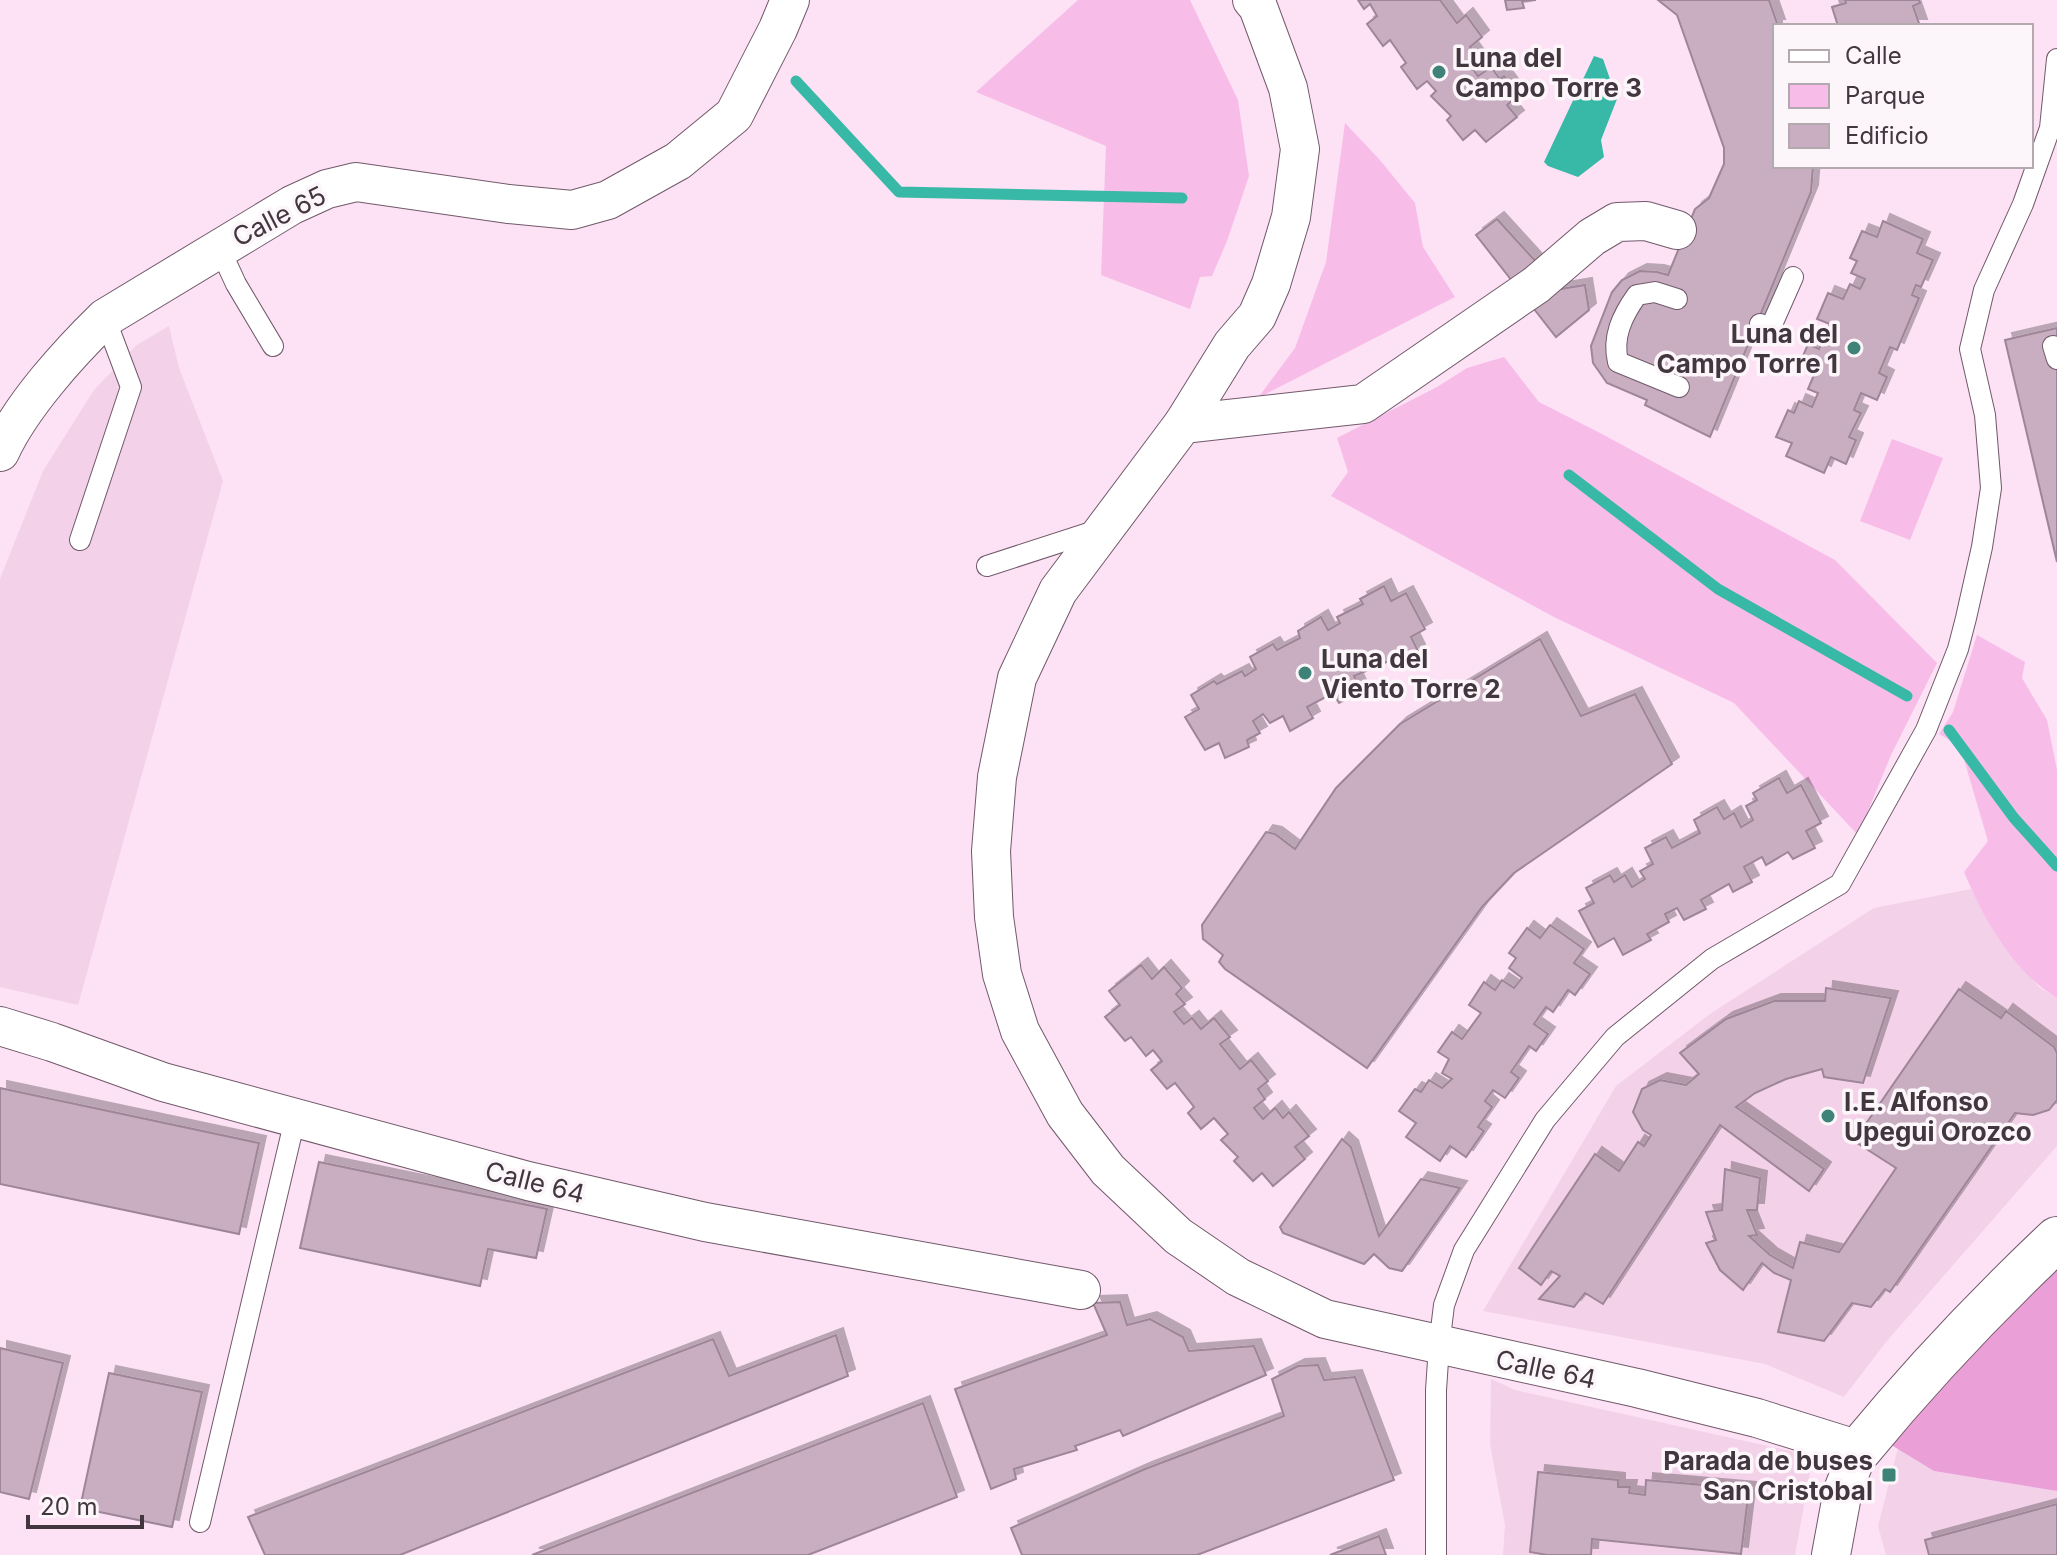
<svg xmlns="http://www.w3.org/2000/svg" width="2057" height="1555" viewBox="0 0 2057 1555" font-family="Inter,sans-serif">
<defs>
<filter id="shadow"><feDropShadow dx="7" dy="-7" stdDeviation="0" flood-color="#0004"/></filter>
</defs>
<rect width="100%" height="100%" fill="#fde1f5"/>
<g fill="#f3d2e9">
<path d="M169,326L179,368L223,481L78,1005L0,987V579L43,471L94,390L137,345Z"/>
<path d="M1971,889L1999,940L2040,988L2057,998V1146L1886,1342L1844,1397L1765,1364L1483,1311L1616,1086L1710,1014L1874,908Z"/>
<path d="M1491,1379L1515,1390L1813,1456L1795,1555H1503L1505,1525L1490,1444Z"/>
<path d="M1898,1448L1934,1471L2057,1491V1555H1886L1878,1526Z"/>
</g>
<g fill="#f7bde8">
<path d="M1078,0H1190L1238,100L1249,176L1227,241L1212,276L1200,277L1190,309L1101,275L1106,146L976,92Z"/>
<path d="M1345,123L1379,159L1415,203L1423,247L1455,297L1258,398L1295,348L1326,262Z"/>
<path d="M1504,357L1539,402L1600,433L1835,560L1937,663L1891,755L1858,835L1734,703L1554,617L1331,496L1348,472L1337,438L1437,387L1467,368Z"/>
<path d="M1892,439L1943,458L1910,540L1860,521Z"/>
<path d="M1977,635L2025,662L2022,678L2047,720L2057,770V998C2013,972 1983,918 1964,872L1988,841L1960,746L1939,734L1953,712Z"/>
</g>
<path fill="#eaa0d7" d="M2057,1266V1491L1934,1471L1888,1443Z"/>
<path fill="#38b8a6" d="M1594,56L1603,59L1617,99L1601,140L1604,157L1578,177L1548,166L1544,162Z"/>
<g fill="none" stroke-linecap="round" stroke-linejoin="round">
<g stroke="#38b8a6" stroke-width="11">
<path d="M796,81L899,192L1182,198"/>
<path d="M1569,475L1718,589L1907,696"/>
<path d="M1949,730L2014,818L2057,866"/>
</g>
</g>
<g fill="#c9aec1" stroke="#9e8597" stroke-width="2" filter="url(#shadow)">
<path d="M1358,0H1440L1457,23L1466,15L1482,37L1470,47L1478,58L1470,65L1478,76L1491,67L1500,79L1504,76L1518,95L1507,105L1517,117L1486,142L1475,130L1463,140L1447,120L1451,116L1431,96L1436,91L1427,81L1417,89L1401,67L1406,63L1390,40L1383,46L1367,24L1377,16L1370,4L1364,9Z"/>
<path d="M1505,0H1536L1522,1L1524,8L1507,10Z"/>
<path d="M1658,0H1769L1778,26H1775V166H1813L1811,192L1710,437L1645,405L1647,400L1607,383L1593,363L1591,346L1612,292L1622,280L1640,271L1657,272L1668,275L1695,209L1709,198L1724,164V148L1677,15Z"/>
<path d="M1845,0H1919L1920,3L1913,6L1920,26H1838L1832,7L1846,3Z"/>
<path d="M1497,219L1561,289L1585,285L1589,310L1556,337L1476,235Z"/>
<path d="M1883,221L1923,239L1917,253L1933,260L1921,287L1916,285L1912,295L1919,298L1897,350L1890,347L1879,373L1887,377L1877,400L1861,393L1854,410L1861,413L1849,437L1856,440L1846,464L1831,457L1824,473L1786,456L1792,443L1776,437L1788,410L1794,413L1799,401L1812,407L1818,393L1808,389L1814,375L1798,368L1808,344L1819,349L1830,324L1817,319L1828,293L1843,299L1850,284L1860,289L1865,279L1851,273L1857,261L1850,258L1862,231L1877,237Z"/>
<path d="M2057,328V562L2005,340Z"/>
<path d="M1384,586L1391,601L1406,593L1425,629L1411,637L1418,651L1394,664L1393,659L1380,665L1374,653L1361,661L1366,671L1354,676L1361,691L1339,703L1333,693L1307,707L1313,718L1290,731L1283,716L1270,723L1263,714L1253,721L1260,733L1247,740L1249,747L1225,758L1219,743L1205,750L1185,717L1199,709L1191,695L1214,681L1217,684L1242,671L1245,676L1256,669L1250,657L1273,644L1277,650L1300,638L1298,631L1321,617L1328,630L1340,623L1337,617L1363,604L1360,599Z"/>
<path d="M1540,639L1581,716L1635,694L1672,764L1514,873L1482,907L1367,1068L1225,969L1219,962L1223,955L1203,939L1202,925L1266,832L1275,834L1295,849L1336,788L1400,724Z"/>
<path d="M1779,778L1787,793L1801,785L1821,823L1806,831L1815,848L1793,859L1788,852L1766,865L1762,857L1744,867L1752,882L1733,892L1729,884L1701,900L1706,909L1684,920L1677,908L1665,914L1669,922L1647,934L1651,940L1623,955L1614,938L1598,947L1579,911L1594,903L1586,888L1610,875L1614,882L1625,875L1632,887L1645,879L1640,871L1653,864L1645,848L1666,837L1672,848L1700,833L1694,820L1717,807L1724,819L1734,813L1741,827L1753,820L1746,806L1757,800L1753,793Z"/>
<path d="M1550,925L1584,949L1574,963L1590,974L1575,995L1568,990L1553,1012L1546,1007L1534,1024L1548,1034L1536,1051L1529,1046L1511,1072L1519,1078L1505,1098L1493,1090L1485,1101L1492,1107L1478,1127L1484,1131L1466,1157L1450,1146L1440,1161L1406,1137L1416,1123L1399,1111L1415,1089L1421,1092L1429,1080L1442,1088L1452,1079L1442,1073L1449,1059L1438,1052L1452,1032L1462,1039L1481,1013L1469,1005L1484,982L1495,990L1502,980L1514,988L1522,978L1509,968L1516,958L1509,953L1527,928L1540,938Z"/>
<path d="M1141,965L1152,979L1164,967L1182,988L1176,994L1185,1004L1174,1012L1184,1024L1192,1018L1201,1029L1214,1018L1230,1037L1220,1044L1240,1069L1251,1060L1268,1081L1258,1089L1265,1099L1254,1108L1263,1119L1275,1108L1283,1118L1289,1112L1309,1136L1295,1147L1305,1159L1273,1186L1262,1173L1253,1181L1234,1161L1238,1157L1221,1140L1228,1134L1214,1118L1201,1129L1188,1113L1194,1107L1175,1083L1167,1089L1151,1070L1162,1061L1153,1050L1146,1056L1131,1037L1125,1041L1105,1017L1120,1005L1109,991Z"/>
<path d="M1826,988L1891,998L1863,1083L1824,1077L1822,1069L1786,1079L1755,1093L1736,1107L1824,1169L1809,1191L1720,1125L1603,1304L1585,1293L1574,1307L1539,1299L1560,1276L1551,1271L1541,1285L1519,1268L1595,1154L1619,1171L1638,1142L1644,1146L1651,1135L1643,1130L1633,1112L1642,1089L1660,1080L1686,1085L1699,1074L1680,1053L1726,1019L1774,1001H1825Z"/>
<path d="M1959,989L2001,1018L2006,1011L2054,1047L2057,1053V1100L2049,1110L2033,1115L2015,1113L1890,1292L1885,1289L1871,1307L1852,1303L1824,1341L1778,1332L1791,1280L1774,1273L1762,1263L1743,1290L1720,1270L1706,1243L1716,1240L1706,1212L1722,1210L1725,1169L1760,1178L1757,1210H1747L1757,1235L1749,1236L1770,1255L1793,1268L1800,1242L1839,1252L1896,1168L1854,1141Z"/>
<path d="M0,1088L259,1143L239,1234L0,1184Z"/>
<path d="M1342,1139L1351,1147L1379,1236L1421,1179L1460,1188L1402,1271L1389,1268L1374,1254L1364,1264L1283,1233L1280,1227Z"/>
<path d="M319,1162L547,1209L536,1258L488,1249L480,1286L300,1248Z"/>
<path d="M1120,1302L1127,1325L1150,1319L1183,1337L1189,1351L1254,1346L1266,1375L1123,1436L1120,1430L1075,1446L1077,1450L1014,1469L1016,1479L991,1489L955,1389L1107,1335L1093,1303Z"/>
<path d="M836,1335L848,1376L400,1555H265L248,1517L713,1339L729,1376Z"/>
<path d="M0,1348L63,1363L29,1499L0,1492Z"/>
<path d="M1318,1365L1324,1380L1355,1377L1394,1480L1197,1555H1022L1011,1528L1145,1469L1284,1416L1272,1379L1298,1366Z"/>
<path d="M109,1373L202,1392L172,1527L80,1508Z"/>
<path d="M923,1403L957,1497L808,1555H532Z"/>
<path d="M1538,1472L1618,1480V1487H1630L1629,1493L1645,1495L1646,1480L1749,1489L1741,1554L1592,1539L1591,1555H1547L1530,1552Z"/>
<path d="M2057,1504V1555H1929L1925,1540Z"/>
<path d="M1379,1536L1386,1555H1330Z"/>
</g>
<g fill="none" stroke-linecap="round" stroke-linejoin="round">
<g stroke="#71596a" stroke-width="22">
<g id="service">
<path d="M219,247L236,284L273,346"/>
<path d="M1677,299L1655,292L1637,295C1622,316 1612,337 1618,362L1679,387"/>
<path d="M1760,324L1770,329L1793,277"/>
<path d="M2053,346L2057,359"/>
<path d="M80,540L131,387L105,318"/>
<path d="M987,566L1101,529"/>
<path d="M200,1522L295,1119"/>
<path d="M1436,1555V1390L1439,1346L1444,1305L1464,1250L1545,1120L1615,1037L1712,959L1840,884L1926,730L1958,649L1966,618L1982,547L1991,488L1985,415L1970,349L1984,290L2023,204L2050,128L2057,59"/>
</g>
</g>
<g stroke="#71596a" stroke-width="40">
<g id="minor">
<path d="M1677,230L1646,221L1617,222L1592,237L1536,285L1363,404L1183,424L1058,591L1017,678L997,777L991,851L994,917L1002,974L1020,1031L1065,1114L1108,1170L1178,1236L1238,1277L1325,1319L1637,1388L1757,1418L1859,1450L1843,1490L1831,1555"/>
<path d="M1183,424L1232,345L1257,316L1271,284L1291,217L1300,149L1288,88L1258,7L1252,0"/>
<path d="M0,452C21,406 69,353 105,318L292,205L327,189L356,182L508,204L572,210L608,200L678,161L734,115L778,29L790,0"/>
<path d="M0,1026L52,1042L163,1082L528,1181L705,1222L1081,1290"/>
</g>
</g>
<g stroke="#71596a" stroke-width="46">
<path id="tertiary" d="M1859,1450C1920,1376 1987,1305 2057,1239"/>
</g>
<use href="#service" stroke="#fff" stroke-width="20"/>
<use href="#minor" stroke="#fff" stroke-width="38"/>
<use href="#tertiary" stroke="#fff" stroke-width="44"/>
</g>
<g fill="#3f8378" stroke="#fcf6fa" stroke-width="3">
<circle cx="1439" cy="72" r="8"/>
<circle cx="1854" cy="348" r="8"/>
<circle cx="1305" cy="673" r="8"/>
<circle cx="1828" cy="1116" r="8"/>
<rect x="1881" y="1467" width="16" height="16" rx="4"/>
</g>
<g text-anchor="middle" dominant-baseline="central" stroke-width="7" stroke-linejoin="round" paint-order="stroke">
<g font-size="26" font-weight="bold" fill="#42373e" stroke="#fcf6fa" text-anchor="start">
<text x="1455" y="57">Luna del<tspan x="1455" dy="30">Campo Torre 3</tspan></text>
<text x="1838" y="333" text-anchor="end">Luna del<tspan x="1838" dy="30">Campo Torre 1</tspan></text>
<text x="1321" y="658">Luna del<tspan x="1321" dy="30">Viento Torre 2</tspan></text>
<text x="1844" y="1101">I.E. Alfonso<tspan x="1844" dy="30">Upegui Orozco</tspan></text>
<text x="1873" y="1460" text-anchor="end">Parada de buses<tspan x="1873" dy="30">San Cristobal</tspan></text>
</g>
<g font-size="26" fill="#42373e" stroke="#fcf6fa">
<text transform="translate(279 216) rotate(-27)">Calle 65</text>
<text transform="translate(535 1182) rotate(14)">Calle 64</text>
<text transform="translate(1546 1369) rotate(12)">Calle 64</text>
</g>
</g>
<rect x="1773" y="24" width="260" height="144" fill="#fcf6fa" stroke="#b2aaaf" stroke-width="2"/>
<rect x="1789" y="50" width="40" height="12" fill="#ffffff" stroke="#b2aaaf" stroke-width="2"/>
<text x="1845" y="64" font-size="24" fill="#42373e">Calle</text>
<rect x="1789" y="84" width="40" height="24" fill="#f7bde8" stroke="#b2aaaf" stroke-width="2"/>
<text x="1845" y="104" font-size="24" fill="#42373e">Parque</text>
<rect x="1789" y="124" width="40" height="24" fill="#c9aec1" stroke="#b2aaaf" stroke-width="2"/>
<text x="1845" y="144" font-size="24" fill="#42373e">Edificio</text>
<path d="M28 1515v12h114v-12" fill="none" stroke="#42373e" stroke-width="4"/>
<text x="40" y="1515" font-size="24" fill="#42373e" stroke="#fcf6fa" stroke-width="6" paint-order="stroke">20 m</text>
</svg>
